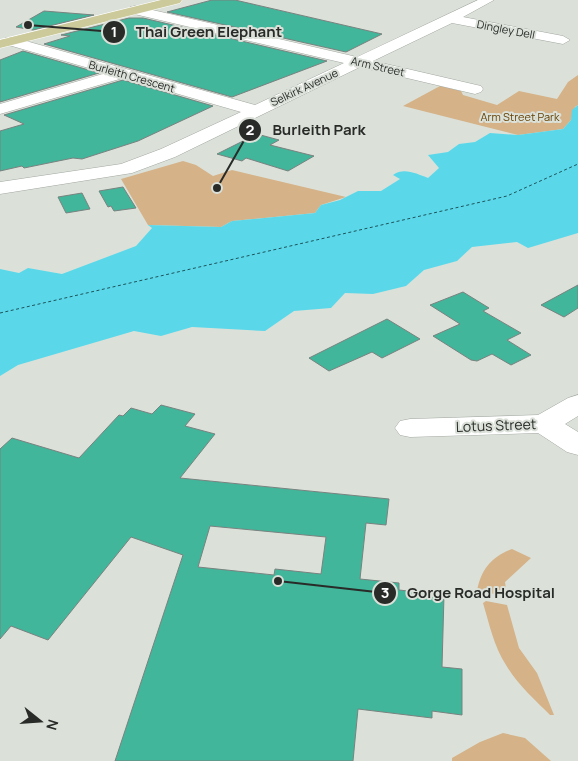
<svg xmlns="http://www.w3.org/2000/svg" width="578" height="761" viewBox="0 0 578 761" font-family="Manrope,sans-serif">
<rect width="100%" height="100%" fill="#dbe1d9"/>
<g fill="#d5b288">
<path d="M578,75V105L575,107L571,120L563,129L518,135L403,106L440,86L461,91L463,95L497,105L519,91L557,99L568,82Z"/>
<path d="M183,161L196,165L213,176L232,170L346,197L321,205L315,213L232,221L221,227L148,225L121,179Z"/>
<path d="M512,549L531,558L505,582L507,596L477,591C481,570 491,557 512,549Z"/>
<path d="M486,601L507,605L519,648L537,673L554,715H550C535,700 517,684 506,665C494,647 489,623 483,603Z"/>
<path d="M503,733L525,738L551,761H452V758L480,742Z"/>
</g>
<path fill="#5ad8ea" d="M578,105V233L528,248L517,242L472,247L457,261L424,270L406,286L373,294L345,293L331,308L294,311L265,331L192,327L161,336L134,331L18,365L0,376V269L19,273L28,268L62,274L136,246L152,228L148,225L221,227L232,221L315,213L321,205L340,200L358,191H381L400,179L393,175C404,167 417,174 428,178L439,168L428,155L448,152L459,144L475,142L490,133L518,135L563,129L571,120L572,110Z"/>
<g fill="none" stroke-linecap="round" stroke-linejoin="round">
<path stroke="#1d535a" stroke-width="1" stroke-dasharray="3 2.5" stroke-linecap="butt" d="M0,313L507,196L578,164"/>
</g>
<g fill="#41b69a" stroke="#79827f" fill-rule="evenodd">
<path d="M212,0H235L382,34L346,52L167,12Z"/>
<path d="M44,11L94,15L33,30L16,27Z"/>
<path d="M129,18H143L327,61L232,97L44,44L70,36L61,35Z"/>
<path d="M23,51L99,73L0,102V60Z"/>
<path d="M123,80L213,106L138,141L82,159L73,158L24,168L22,166L0,171V131L24,124L4,115Z"/>
<path d="M257,134L279,140L270,145L314,156L288,171L246,158L242,161L217,154Z"/>
<path d="M123,187L136,208L114,211L111,206L108,207L99,191Z"/>
<path d="M82,193L90,209L66,213L58,197Z"/>
<path d="M578,285V308L564,317L541,305Z"/>
<path d="M463,292L489,308L483,311L521,333L507,340L531,355L511,365L492,354L477,361L471,360L433,336L460,324L430,305Z"/>
<path d="M387,319L420,339L382,358L372,352L329,371L309,358Z"/>
<path d="M161,405L195,414L185,426L215,434L180,478L389,499L386,525L366,523L360,579L399,583V590L444,595L442,667L462,669V715L432,711V718L358,709L353,761H115L183,555L131,537L48,640L11,626L0,639V449L12,438L79,458L119,415L123,416L131,408L152,414ZM210,526L326,537L321,574L275,569L274,575L198,567Z"/>
</g>
<g fill="none" stroke-linecap="round" stroke-linejoin="round">
<g stroke="#a2a8a1" stroke-width="1">
<g id="minor">
<path d="M478,0H494L463,17L563,36L570,40L563,44L452,23L373,61L481,86L483,89L481,92L475,94L360,67L175,157L132,173L0,194V182L121,164L161,149L241,112L123,78L0,114V104L106,73L5,44L3,41L5,38H15L255,105L344,63L130,13L129,10L130,7L135,6L357,57Z"/>
<path d="M578,395V416L565,424L578,432V455L567,452L538,433L410,437L400,435L395,428L400,421L410,419L538,415L568,398Z"/>
</g>
</g>
<g stroke="#fff" stroke-width="1">
<path id="major" d="M161,0H182L180,3L0,48V40Z"/>
</g>
<use href="#minor" fill="#fff" fill-rule="evenodd"/>
<use href="#major" fill="#ccca9a" fill-rule="evenodd"/>
</g>
<g text-anchor="middle" dominant-baseline="central" stroke-width="4" stroke-linejoin="round" paint-order="stroke">
<g font-size="11" fill="#292b29" stroke="#dbe1d9">
<text transform="translate(506 29) rotate(11)">Dingley Dell</text>
<text transform="translate(378 66) rotate(13)">Arm Street</text>
<text transform="translate(132 76) rotate(16)">Burleith Crescent</text>
<text transform="translate(304 87) rotate(-25)">Selkirk Avenue</text>
</g>
<g font-size="11" fill="#664104" stroke="#dbe1d9">
<text x="520" y="116">Arm Street Park</text>
</g>
<g font-size="14" fill="#292b29" stroke="#dbe1d9">
<text transform="translate(496 425) rotate(-2)">Lotus Street</text>
</g>
</g>
<path fill="none" stroke="#292b29" stroke-width="2" d="M28 25L114 32M217 188L250 130M278 581L385 593"/>
<g fill="#292b29" stroke="#dbe1d9" stroke-width="2">
<circle cx="28" cy="25" r="5"/>
<circle cx="217" cy="188" r="5"/>
<circle cx="278" cy="581" r="5"/>
<circle cx="114" cy="32" r="12"/>
<circle cx="250" cy="130" r="12"/>
<circle cx="385" cy="593" r="12"/>
</g>
<g font-size="15" text-anchor="middle" font-weight="bold" fill="#fff">
<text x="114" y="37">1</text>
<text x="250" y="135">2</text>
<text x="385" y="598">3</text>
</g>
<g font-size="15" text-anchor="middle" font-weight="bold" fill="#292b29" stroke="#dbe1d9" stroke-width="4" stroke-linejoin="round" paint-order="stroke">
<text x="209" y="37">Thai Green Elephant</text>
<text x="319" y="135">Burleith Park</text>
<text x="481" y="598">Gorge Road Hospital</text>
</g>
<g transform="translate(40 721) rotate(107)" stroke="#dbe1d9" stroke-width="4" paint-order="stroke">
<path d="M0-4L9 19L0 12L-9 19Z" fill="#292b29"/>
<text y="-8" font-size="14" font-weight="bold" text-anchor="middle" fill="#292b29">N</text>
</g>
</svg>
